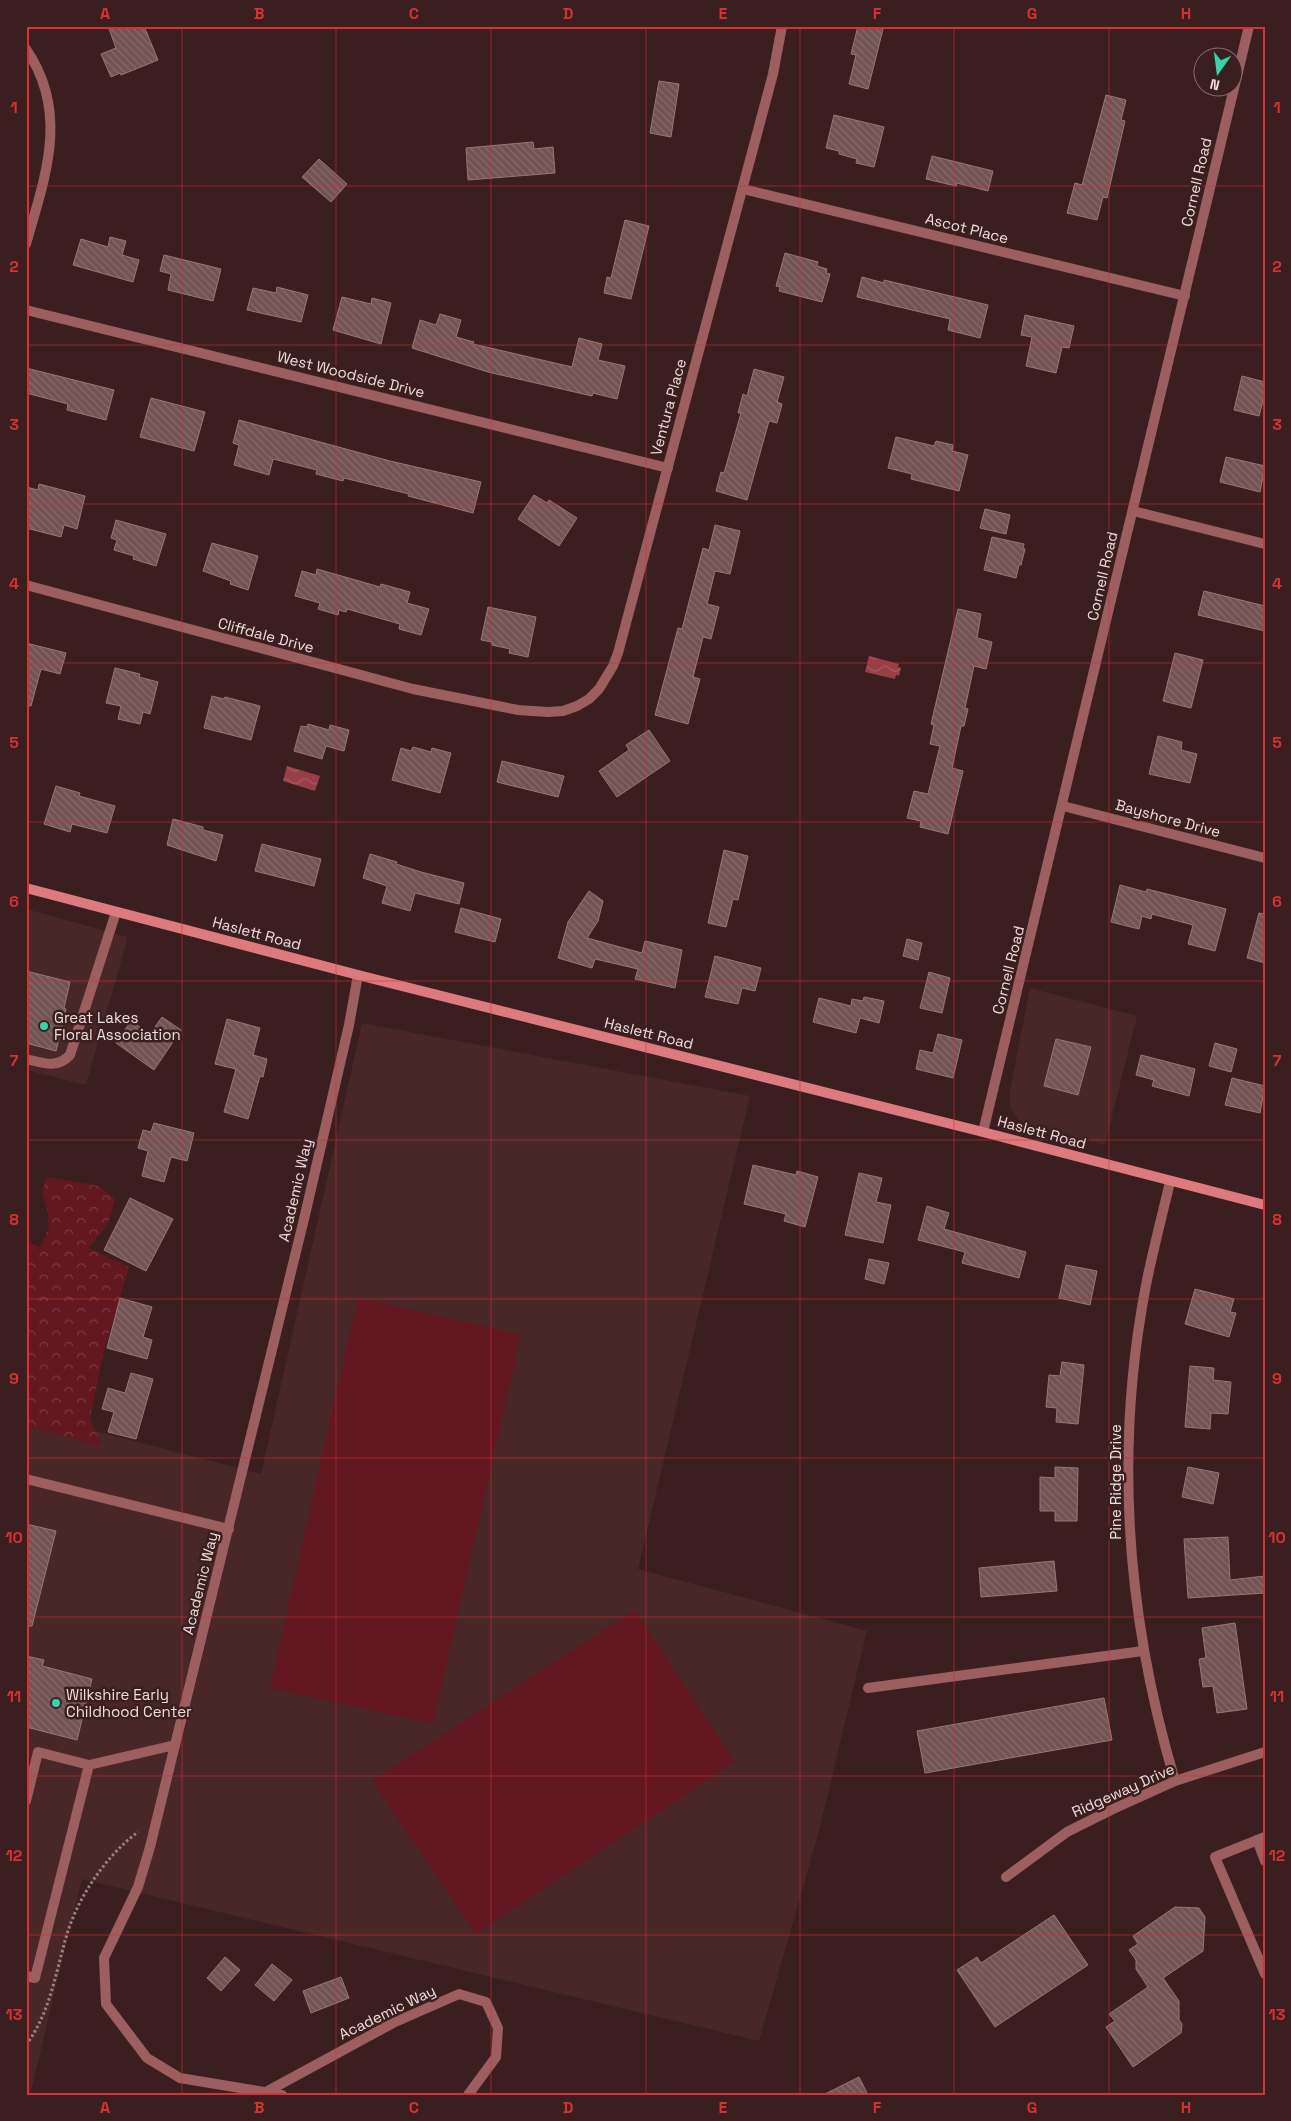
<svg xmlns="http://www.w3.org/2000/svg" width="1291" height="2121" viewBox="0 0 1291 2121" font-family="'Space Grotesk',sans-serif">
<defs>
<pattern id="forest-crowns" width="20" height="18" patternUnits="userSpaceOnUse" patternTransform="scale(1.25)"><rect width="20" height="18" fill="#631821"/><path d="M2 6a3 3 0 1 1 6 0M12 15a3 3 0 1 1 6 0" fill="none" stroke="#7a3941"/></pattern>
<pattern id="water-waves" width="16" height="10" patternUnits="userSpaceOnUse" patternTransform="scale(1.25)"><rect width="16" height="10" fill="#983f45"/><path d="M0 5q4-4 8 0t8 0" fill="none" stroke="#a75a5f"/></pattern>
<pattern id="building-back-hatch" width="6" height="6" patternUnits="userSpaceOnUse" patternTransform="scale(1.25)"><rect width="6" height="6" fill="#725253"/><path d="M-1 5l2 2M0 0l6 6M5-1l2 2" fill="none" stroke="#866a6b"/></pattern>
</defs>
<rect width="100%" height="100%" fill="#3b1f20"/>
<g fill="#492627">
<path d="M26,909L128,937L86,1085L26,1070Z"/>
<path d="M1030,988L1137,1016L1105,1145L1026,1125L1020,1121L1010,1107V1090Z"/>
<path d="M362,1023L750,1096L638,1569L867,1631L818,1835L759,2041L82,1879L30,2095H26V1413L261,1474Z"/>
</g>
<path fill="url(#forest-crowns)" d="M47,1177L99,1186L115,1199L108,1224L89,1248L129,1267L103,1354L90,1419L103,1447L26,1426V1242L40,1247L49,1228L48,1212L42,1192Z"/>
<g fill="#631821">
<path d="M358,1298L521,1335L433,1724L270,1688Z"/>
<path d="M635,1610L735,1762L476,1934L372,1781Z"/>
</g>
<g fill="url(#water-waves)">
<path d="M869,656L899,664L898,667L901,668L899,676L896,675L895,679L865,672Z"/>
<path d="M287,766L320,776L315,791L283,781Z"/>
</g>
<g fill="url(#building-back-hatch)" stroke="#977">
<path d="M108,26H144L158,60L121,75L120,73L111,77L101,54L116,48Z"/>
<path d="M858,26H871L883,29L868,89L849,84L856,55L851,54Z"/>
<path d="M659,81L679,84L671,137L650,133Z"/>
<path d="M1106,95L1126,100L1121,120L1125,121L1107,198L1103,197L1097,220L1067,213L1075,183L1082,185Z"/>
<path d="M834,115L884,127L874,167L856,163L857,159L839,154V151L826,148Z"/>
<path d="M533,142L534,149L553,147L555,173L468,180L466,148Z"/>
<path d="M932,156L993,171L988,191L957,183L956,186L926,179Z"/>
<path d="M319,159L347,184L331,202L302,177Z"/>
<path d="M625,220L649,226L631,299L604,293L607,277L611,278Z"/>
<path d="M110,237L126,241L122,255L139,260L133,282L73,265L81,239L108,247Z"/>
<path d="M785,253L818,262L817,266L827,269L826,273L830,274L822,302L779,291L780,287L776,286Z"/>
<path d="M164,255L221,269L213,301L168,290L171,274L160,271Z"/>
<path d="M862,277L884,283V280L988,305L980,338L948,330L950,319L857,297Z"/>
<path d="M277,287L308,295L301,322L247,310L253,288L276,293Z"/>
<path d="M342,297L371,304L372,298L391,303L381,344L333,330Z"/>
<path d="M440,314L461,320L456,337L474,342L473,344L572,367L579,338L602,344L598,360L625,366L617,399L593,393L592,396L488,372L412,348L420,320L436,325Z"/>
<path d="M1025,315L1074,326L1069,348L1062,347L1056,373L1026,366L1032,337L1021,335Z"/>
<path d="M26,368L114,390L106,420L67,410L68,404L26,393Z"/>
<path d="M754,369L784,377L777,402L782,404L777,423L769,421L747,500L716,491L721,472L724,473L741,413H738L743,394L747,396Z"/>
<path d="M1242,376L1265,382V393L1259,416L1234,410Z"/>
<path d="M151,398L205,412L194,451L140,437Z"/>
<path d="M239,420L390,461L481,482L473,513L408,496L409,494L344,478L343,481L316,474L317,470L273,459L269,475L234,465L239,445L233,443Z"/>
<path d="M896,437L934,446L936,441L953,445L952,451L968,455L959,491L911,479L912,474L888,468Z"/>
<path d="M1226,457L1265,466L1260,492L1220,482Z"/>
<path d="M39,484L85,496L77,529L64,525L61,537L26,528V487L38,490Z"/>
<path d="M534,495L547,503L549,500L577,518L559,546L518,519Z"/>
<path d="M985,509L1010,515L1006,534L980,528Z"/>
<path d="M116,520L166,534L156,566L133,559L134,556L114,550L117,540L111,538Z"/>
<path d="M715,525L740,531L730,574L715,571L707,604L719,607L711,639L703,637L693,677L700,679L688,724L655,715L678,628L682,629L703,548L709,550Z"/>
<path d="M992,537L1024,544L1023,548L1025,549L1021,565H1019L1016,578L984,570Z"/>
<path d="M212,543L258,556L248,590L230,584L231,581L203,571Z"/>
<path d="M317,569L380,587L381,584L410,592L407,603L429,609L421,635L399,629L400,624L347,609L346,612L339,610L338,615L318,609L320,603L295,596L302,571L316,575Z"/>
<path d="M1204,591L1265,606V631L1198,615Z"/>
<path d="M488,607L536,617L528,657L509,653L510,649L492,645V642L481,640Z"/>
<path d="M958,609L981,614L977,638L992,642L986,669L974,666L965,708L968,709L964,726H961L952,768L963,771L948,834L920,827L921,821L907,818L914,791L928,794L940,746L930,744L934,725L931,724Z"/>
<path d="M26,643L66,653L60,674L41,669L31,706L26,705Z"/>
<path d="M1175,653L1203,660L1191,708L1163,701Z"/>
<path d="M115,668L140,674L139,677L158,682L150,714L143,712L140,724L118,719L121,706L106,703Z"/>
<path d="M212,696L224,699L225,697L260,706L251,740L204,728Z"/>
<path d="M308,724L329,730L330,725L349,730L344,751L326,746L322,759L294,751L301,726L307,727Z"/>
<path d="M649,730L670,761L617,797L599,771L629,750L626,745Z"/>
<path d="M1158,736L1182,742L1181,750L1197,754L1190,783L1149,774Z"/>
<path d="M413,747L431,752L432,748L451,753L440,793L392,780L401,748L411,751Z"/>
<path d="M502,761L564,776L558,797L497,782Z"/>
<path d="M56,786L80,793L79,796L115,806L107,833L72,824L70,832L44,824Z"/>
<path d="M173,819L203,827V830L223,835L216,861L167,845Z"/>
<path d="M262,844L321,859L314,886L255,871Z"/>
<path d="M724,850L748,856L738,900L733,899L726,927L708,923Z"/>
<path d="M370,854L397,862L396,864L421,872L464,883L459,904L415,893L410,911L382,903L387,886L363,878Z"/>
<path d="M1120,885L1146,892L1147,889L1226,909L1215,951L1188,944L1193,925L1152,914L1151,919L1142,916L1139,929L1111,922Z"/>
<path d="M589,891L603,901L598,921L587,938L642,953L645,941L682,950L675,988L635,979L638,969L595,959L592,968L558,958L568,922Z"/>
<path d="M461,908L501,919L495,942L455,932Z"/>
<path d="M1259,913L1265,914V963L1247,958Z"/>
<path d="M907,939L922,943L918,960L903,956Z"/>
<path d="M715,956L761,968L755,991L742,988L738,1004L705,997Z"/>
<path d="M26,971L70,982L64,1008L66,1009L56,1051L26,1043Z"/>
<path d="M929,972L950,978L942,1013L920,1008Z"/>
<path d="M864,997L884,1001L879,1023L860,1018L856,1033L813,1022L819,998L851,1006L852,999L863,1001Z"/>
<path d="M162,1017L181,1030L154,1070L116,1043L131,1021L150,1034Z"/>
<path d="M227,1019L260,1028L253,1055L267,1059L263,1077L260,1076L248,1119L224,1112L236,1069L215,1064Z"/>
<path d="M938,1034L962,1040L953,1078L916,1069L920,1050L933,1053Z"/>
<path d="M1056,1039L1091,1047L1078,1095L1044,1086Z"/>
<path d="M1215,1043L1237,1049L1231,1072L1209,1066Z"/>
<path d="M1141,1055L1195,1069L1189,1096L1152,1086L1154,1080L1136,1075Z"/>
<path d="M1232,1078L1265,1086L1260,1113L1225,1105Z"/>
<path d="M154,1123L194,1133L187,1161L171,1157L164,1182L142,1176L148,1151L138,1148L143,1130L151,1132Z"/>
<path d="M753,1165L796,1175L797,1171L818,1177L805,1227L784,1221L786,1214L744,1204Z"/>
<path d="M859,1173L882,1178L876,1202L891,1205L883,1243L845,1235Z"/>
<path d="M130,1198L173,1219L146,1271L104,1250Z"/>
<path d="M927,1206L949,1213L944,1229L1026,1252L1019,1278L962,1263L965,1252L918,1240Z"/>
<path d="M869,1259L889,1263L884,1284L865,1279Z"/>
<path d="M1066,1265L1097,1271L1090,1305L1059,1298Z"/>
<path d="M1195,1289L1234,1299L1230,1312L1236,1313L1229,1337L1185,1324Z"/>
<path d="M120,1298L152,1307L143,1337L152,1340L147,1359L107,1348Z"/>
<path d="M1062,1362L1084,1365L1078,1424L1056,1422L1057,1408L1046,1407L1049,1375L1060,1376Z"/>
<path d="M1190,1366L1214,1368L1213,1380L1231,1382L1228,1414L1211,1413L1210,1429L1185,1427Z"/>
<path d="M131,1373L153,1379L136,1439L108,1432L114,1412L102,1409L108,1388L125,1393Z"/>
<path d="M1055,1467L1078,1468L1077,1521H1055V1511H1040V1477L1055,1478Z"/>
<path d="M1188,1467L1219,1473L1213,1504L1182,1497Z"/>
<path d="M26,1524L56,1531L32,1626H26Z"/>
<path d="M1228,1537L1230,1580L1265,1576V1593L1188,1598L1184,1539Z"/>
<path d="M1054,1561L1057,1591L981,1597L979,1568Z"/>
<path d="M1235,1623L1247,1709L1217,1713L1213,1686L1203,1687L1199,1659L1206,1658L1202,1628Z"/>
<path d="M26,1656L44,1660L42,1666L92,1679L77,1740L26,1727Z"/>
<path d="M1104,1698L1112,1740L925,1773L917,1731Z"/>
<path d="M1175,1907L1199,1908L1205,1917L1203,1951L1163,1978L1179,2001V2020L1182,2024L1181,2033L1133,2067L1106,2027L1115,2021L1109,2014L1148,1987L1136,1969V1960L1129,1950L1138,1944L1133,1936Z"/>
<path d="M1054,1915L1088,1965L995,2027L957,1970L977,1957L981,1963Z"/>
<path d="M225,1957L240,1970L221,1991L207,1978Z"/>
<path d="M272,1964L292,1980L274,2001L255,1985Z"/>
<path d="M341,1977L349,1998L311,2013L303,1991Z"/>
<path d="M859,2077L868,2095H823Z"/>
</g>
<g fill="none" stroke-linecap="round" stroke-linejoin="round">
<path stroke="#9a8283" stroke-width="3" stroke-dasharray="2.5 2.5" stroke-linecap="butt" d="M26,2045C51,2012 56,1969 68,1931C80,1894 107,1855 138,1832"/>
<g stroke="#9c5e5f" stroke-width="10">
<path d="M26,1059C43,1063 57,1069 70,1055L116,912"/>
<path d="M26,1479L229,1529"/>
<path d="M868,1688L1143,1651"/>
<path d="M26,1801L38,1752L89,1765L175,1745"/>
<path d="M1265,1837L1215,1857L1265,1974"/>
<path d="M1257,1840L1265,1861"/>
<path d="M26,1976L35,1978L89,1765"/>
<path d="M266,2092L393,2023L459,1994L486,2002L498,2028L496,2057L468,2095"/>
<path d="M282,2095L180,2078L147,2058L106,2004L104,1958L138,1887L150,1847L305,1215L349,1025L358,975"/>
</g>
<g stroke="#9c5e5f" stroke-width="10">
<path d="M26,49C70,113 45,177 26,244"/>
<path d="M743,189L1185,296"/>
<path d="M26,310L668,468"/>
<path d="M1133,511L1265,544"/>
<path d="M26,585L413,689L518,710L548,712L563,711L577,706L589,699L599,689L613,666L618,653L773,74L782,26"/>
<path d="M1063,806L1265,858"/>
<path d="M983,1132L1249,26"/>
<path d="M1170,1182C1162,1216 1153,1250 1146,1285C1114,1451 1127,1619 1175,1781"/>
<path d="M1006,1877L1067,1832L1111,1810L1175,1781L1265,1752"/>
</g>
<path stroke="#dd7a7e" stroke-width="10" d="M26,888L358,975L983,1132L1265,1205"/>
</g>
<path fill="none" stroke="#d73131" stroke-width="1" stroke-opacity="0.55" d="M182,26V2095M336,26V2095M491,26V2095M646,26V2095M800,26V2095M954,26V2095M1109,26V2095M26,186H1265M26,345H1265M26,504H1265M26,663H1265M26,822H1265M26,981H1265M26,1140H1265M26,1299H1265M26,1458H1265M26,1617H1265M26,1776H1265M26,1935H1265"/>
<g fill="#36d4a7" stroke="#3b1f20" stroke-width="2">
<circle cx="44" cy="1026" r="5"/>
<circle cx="56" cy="1703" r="5"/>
</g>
<g text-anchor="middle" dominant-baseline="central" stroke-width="5" stroke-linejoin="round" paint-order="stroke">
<g font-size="15" fill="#f0dddd" stroke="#3b1f20">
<text transform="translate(1196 182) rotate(-77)">Cornell Road</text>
<text transform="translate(967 228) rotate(14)">Ascot Place</text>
<text transform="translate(351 374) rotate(14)">West Woodside Drive</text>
<text transform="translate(668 407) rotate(-75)">Ventura Place</text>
<text transform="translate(1102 576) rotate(-77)">Cornell Road</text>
<text transform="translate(266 635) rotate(15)">Cliffdale Drive</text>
<text transform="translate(1168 818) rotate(15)">Bayshore Drive</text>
<text transform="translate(257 933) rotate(15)">Haslett Road</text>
<text transform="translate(1008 970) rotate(-76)">Cornell Road</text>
<text transform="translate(649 1033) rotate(14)">Haslett Road</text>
<text transform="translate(1042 1132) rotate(15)">Haslett Road</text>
<text transform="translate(295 1190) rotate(-77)">Academic Way</text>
<text transform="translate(1115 1482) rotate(-90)">Pine Ridge Drive</text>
<text transform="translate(200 1583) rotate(-76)">Academic Way</text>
<text transform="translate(1123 1790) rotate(-24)">Ridgeway Drive</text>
<text transform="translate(387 2012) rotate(-26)">Academic Way</text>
</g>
<g font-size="15" fill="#f0dddd" stroke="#3b1f20" text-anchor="start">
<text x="54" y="1017">Great Lakes<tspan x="54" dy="17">Floral Association</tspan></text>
<text x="66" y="1694">Wilkshire Early<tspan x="66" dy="17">Childhood Center</tspan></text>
</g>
</g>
<rect width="1291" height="2121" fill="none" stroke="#3b1f20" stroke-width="55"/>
<g transform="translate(1218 72) rotate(194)"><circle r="24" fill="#3b1f20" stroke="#836b6c"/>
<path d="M0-4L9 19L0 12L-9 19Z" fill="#36d4a7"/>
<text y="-8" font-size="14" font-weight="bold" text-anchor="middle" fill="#f0dddd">N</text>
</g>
<rect x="28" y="28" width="1236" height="2066" fill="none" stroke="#d73131" stroke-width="2"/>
<g font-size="16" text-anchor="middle" font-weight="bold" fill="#d73131">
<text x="105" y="19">A</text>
<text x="259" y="19">B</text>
<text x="414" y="19">C</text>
<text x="568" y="19">D</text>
<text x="723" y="19">E</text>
<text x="877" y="19">F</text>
<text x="1032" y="19">G</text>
<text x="1186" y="19">H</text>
<text x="14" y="113">1</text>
<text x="1277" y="113">1</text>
<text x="14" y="272">2</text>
<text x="1277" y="272">2</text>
<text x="14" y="430">3</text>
<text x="1277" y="430">3</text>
<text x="14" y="589">4</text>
<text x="1277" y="589">4</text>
<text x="14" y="748">5</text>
<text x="1277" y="748">5</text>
<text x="14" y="907">6</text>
<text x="1277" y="907">6</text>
<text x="14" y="1066">7</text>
<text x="1277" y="1066">7</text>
<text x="14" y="1225">8</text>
<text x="1277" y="1225">8</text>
<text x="14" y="1384">9</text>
<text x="1277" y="1384">9</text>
<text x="14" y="1543">10</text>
<text x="1277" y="1543">10</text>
<text x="14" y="1702">11</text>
<text x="1277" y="1702">11</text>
<text x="14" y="1861">12</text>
<text x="1277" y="1861">12</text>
<text x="14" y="2020">13</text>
<text x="1277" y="2020">13</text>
<text x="105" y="2113">A</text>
<text x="259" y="2113">B</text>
<text x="414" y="2113">C</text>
<text x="568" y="2113">D</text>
<text x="723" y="2113">E</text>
<text x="877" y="2113">F</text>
<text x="1032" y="2113">G</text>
<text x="1186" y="2113">H</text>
</g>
</svg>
